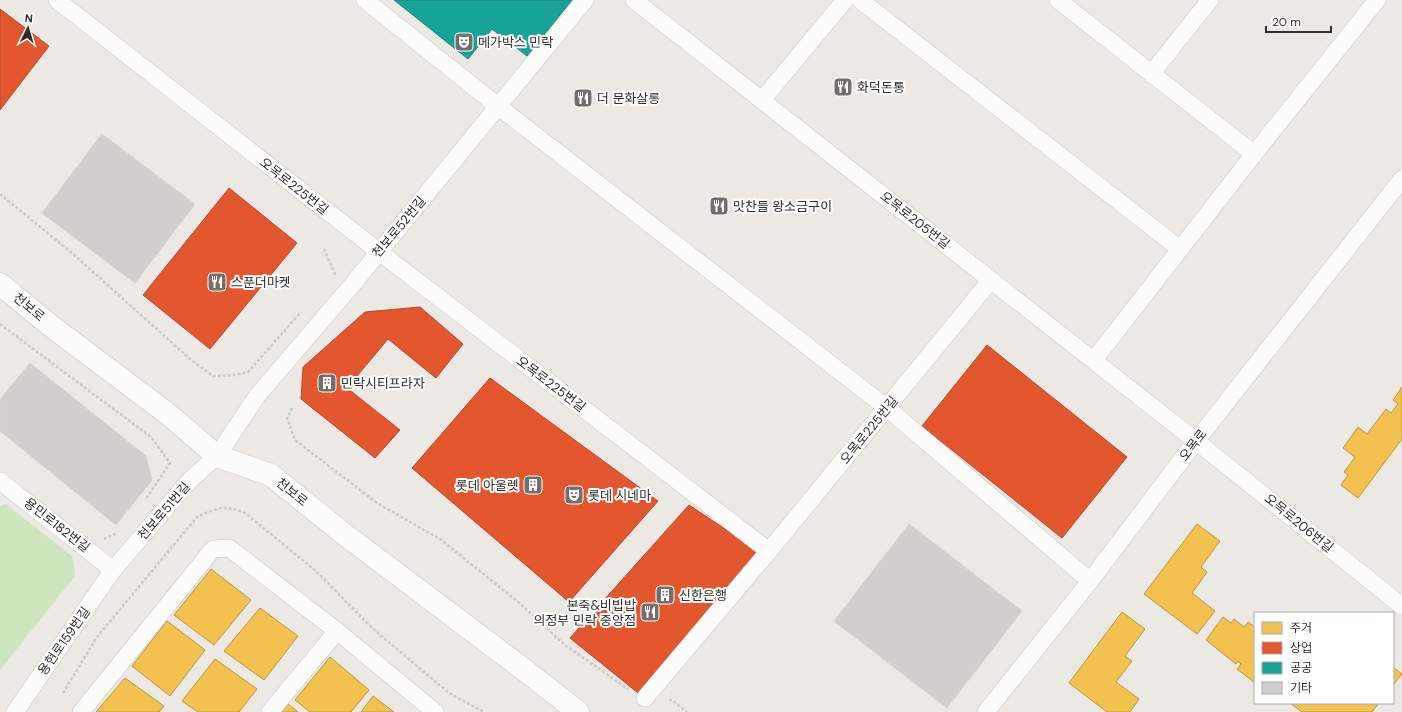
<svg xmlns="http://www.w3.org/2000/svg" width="1402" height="712" viewBox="0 0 1402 712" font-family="'DM Sans','Noto Sans KR',sans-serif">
<rect width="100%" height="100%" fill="#ece8e4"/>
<path fill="#cee6be" d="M6,504L73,557L75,576L0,670V506Z"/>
<g fill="#f2c14e" stroke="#b79544">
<path d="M1402,387V439L1358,498L1341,485L1348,475L1344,472L1355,457L1343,448L1358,427L1367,434L1386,409L1391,413L1398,404L1393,400Z"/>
<path d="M1197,524L1220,541L1201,567L1207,572L1192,593L1215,611L1197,634L1144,594Z"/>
<path d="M211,569L251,600L214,645L174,615Z"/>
<path d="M260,608L298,636L264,680L224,651Z"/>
<path d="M1122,612L1145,629L1125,656L1132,661L1116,682L1139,699L1130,712H1107L1069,683Z"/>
<path d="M1223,617L1231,623L1234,619L1244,627L1248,622L1255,627V683L1237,669L1241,664L1238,661L1236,664L1206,640Z"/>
<path d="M167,621L205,650L170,696L132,666Z"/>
<path d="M330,657L369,690L351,712H310L295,700Z"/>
<path d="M215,659L257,689L239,712H198L182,701Z"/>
<path d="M1393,667L1402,674L1393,685Z"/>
<path d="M125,678L164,706L159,712H96Z"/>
<path d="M373,696L394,712H361Z"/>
<path d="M1290,703H1379L1372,712H1302Z"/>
<path d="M288,704L298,712H281Z"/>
</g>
<g fill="#e4572e" stroke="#ad4b2e">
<path d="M0,9L49,46L0,110Z"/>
<path d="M229,188L297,243L210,349L143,295Z"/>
<path d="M420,307L463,344L436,378L388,339L347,388L400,430L375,458L301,399L303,367L365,312Z"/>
<path d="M987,345L1127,457L1062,538L922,426Z"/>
<path d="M490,378L658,501L569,602L412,468Z"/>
<path d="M689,505L758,551L638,693L570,638Z"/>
</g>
<path fill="#17a398" stroke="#1e8078" d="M394,0H572L527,56L492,29L468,59Z"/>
<g fill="#d1cecb" stroke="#d7d4d0">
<path d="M102,134L195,204L135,283L42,213Z"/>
<path d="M30,363L146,456L152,480L116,525L0,431V399Z"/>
<path d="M909,524L1022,611L947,708L834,621Z"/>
</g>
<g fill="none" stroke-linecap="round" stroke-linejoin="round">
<g stroke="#c5c4c5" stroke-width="18">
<g id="street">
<path d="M57,0L378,251L769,551L991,280"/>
<path d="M365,0L499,107L887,408L1090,581"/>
<path d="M634,0L1196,441L1402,606"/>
<path d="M860,0L1180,249"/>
<path d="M1058,0L1254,154"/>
<path d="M1151,74L1210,0"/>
<path d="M762,100L845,0"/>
<path d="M1094,360L1254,154L1377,0"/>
<path d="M0,481L113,570"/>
<path d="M645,698L769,551"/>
<path d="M15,712L113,570L189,481L217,456L257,396L352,285L585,0"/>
<path d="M81,712L213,549L229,548L337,631L435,712"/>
<path d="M270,712L337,631"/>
<path d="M986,712L1090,581L1196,441L1402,179"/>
</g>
</g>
<g stroke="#c5c4c5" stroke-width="23">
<path id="secondary" d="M0,284L51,326L168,414L217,456L271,475L344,534L522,668L578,712"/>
</g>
<g stroke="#c9c9c8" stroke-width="2.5" stroke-dasharray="3 2" stroke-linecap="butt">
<path d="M0,194L72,253L190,359L213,376L235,375L248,372L301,312"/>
<path d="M324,249L335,274L334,275"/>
<path d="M0,324L151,437L170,463L145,500"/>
<path d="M292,408L287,418L295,440L377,503L440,539L517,601L565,645L628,689"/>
<path d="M104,539L117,533"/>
<path d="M63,693L97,637L197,517C217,508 223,504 245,513L317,572L371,627L449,693L484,712"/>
<path d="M669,700H672L687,712"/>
</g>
<use href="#street" stroke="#fcfcfb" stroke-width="17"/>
<use href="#secondary" stroke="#fcfcfb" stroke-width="22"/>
</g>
<defs>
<g id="theatre-square" transform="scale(1)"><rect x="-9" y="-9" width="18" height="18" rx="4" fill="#706f6e" stroke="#fff"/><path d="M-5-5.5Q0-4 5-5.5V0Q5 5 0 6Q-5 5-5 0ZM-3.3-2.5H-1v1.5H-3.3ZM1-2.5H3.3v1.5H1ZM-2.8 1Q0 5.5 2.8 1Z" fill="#fff"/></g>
<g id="restaurant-square" transform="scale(1)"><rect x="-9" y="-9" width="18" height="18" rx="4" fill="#706f6e" stroke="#fff"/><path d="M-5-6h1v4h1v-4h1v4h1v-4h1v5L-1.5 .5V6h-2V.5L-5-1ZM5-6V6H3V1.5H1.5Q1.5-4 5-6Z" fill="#fff"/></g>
<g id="building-square" transform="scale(1)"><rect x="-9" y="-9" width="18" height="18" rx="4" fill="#706f6e" stroke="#fff"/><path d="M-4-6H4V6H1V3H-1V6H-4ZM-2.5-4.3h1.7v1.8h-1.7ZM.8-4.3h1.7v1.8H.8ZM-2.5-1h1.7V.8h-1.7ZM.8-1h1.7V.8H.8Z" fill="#fff"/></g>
</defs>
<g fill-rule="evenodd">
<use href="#theatre-square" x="464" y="42"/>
<use href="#restaurant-square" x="843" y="87"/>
<use href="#restaurant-square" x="583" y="98"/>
<use href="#restaurant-square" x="719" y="206"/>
<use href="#restaurant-square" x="217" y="282"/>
<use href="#building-square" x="327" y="383"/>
<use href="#building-square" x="533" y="485"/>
<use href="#theatre-square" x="574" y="495"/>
<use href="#building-square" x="665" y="595"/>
<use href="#restaurant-square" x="650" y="612"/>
</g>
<g text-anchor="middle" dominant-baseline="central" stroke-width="4" stroke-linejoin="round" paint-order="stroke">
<g font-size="13" fill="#2e2e2e" stroke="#fff" text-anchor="start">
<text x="478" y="42">메가박스 민락</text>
<text x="857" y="87">화덕돈통</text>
<text x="597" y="98">더 문화살롱</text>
<text x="733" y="206">맛찬들 왕소금구이</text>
<text x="231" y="282">스푼더마켓</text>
<text x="341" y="383">민락시티프라자</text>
<text x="519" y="485" text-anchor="end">롯데 아울렛</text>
<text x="588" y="495">롯데 시네마</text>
<text x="679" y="595">신한은행</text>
<text x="636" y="605" text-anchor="end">본죽&amp;비빕밥<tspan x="636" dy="15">의정부 민락 중앙점</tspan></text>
</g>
<g font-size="13" fill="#2e2e2e" stroke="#fff">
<text transform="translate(294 186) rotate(38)">오목로225번길</text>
<text transform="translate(915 220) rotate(38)">오목로205번길</text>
<text transform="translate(399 227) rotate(-50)">천보로52번길</text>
<text transform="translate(29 307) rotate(40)">천보로</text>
<text transform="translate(551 384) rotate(37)">오목로225번길</text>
<text transform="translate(869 430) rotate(-51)">오목로225번길</text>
<text transform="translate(1193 445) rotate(-53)">오목로</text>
<text transform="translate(292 492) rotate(39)">천보로</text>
<text transform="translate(164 511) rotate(-49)">천보로51번길</text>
<text transform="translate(1299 523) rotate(39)">오목로206번길</text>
<text transform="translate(57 525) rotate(38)">용민로182번길</text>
<text transform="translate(64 641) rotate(-55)">용현로159번길</text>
</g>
</g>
<rect x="1254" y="612" width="140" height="92" fill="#ffffff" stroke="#ababab"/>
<rect x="1262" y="622" width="20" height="12" fill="#f2c14e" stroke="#ababab"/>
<text x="1290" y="632" font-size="12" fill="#2e2e2e">주거</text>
<rect x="1262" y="642" width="20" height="12" fill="#e4572e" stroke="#ababab"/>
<text x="1290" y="652" font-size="12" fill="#2e2e2e">상업</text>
<rect x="1262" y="662" width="20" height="12" fill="#17a398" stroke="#ababab"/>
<text x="1290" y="672" font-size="12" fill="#2e2e2e">공공</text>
<rect x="1262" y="682" width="20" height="12" fill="#d1cecb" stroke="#ababab"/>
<text x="1290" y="692" font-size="12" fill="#2e2e2e">기타</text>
<g transform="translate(28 28) rotate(5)" stroke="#ffffff" stroke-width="3" paint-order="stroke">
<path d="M0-3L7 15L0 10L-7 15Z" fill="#2e2e2e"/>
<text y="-6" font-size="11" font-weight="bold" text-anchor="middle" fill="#2e2e2e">N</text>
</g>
<path d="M1266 26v6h65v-6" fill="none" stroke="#2e2e2e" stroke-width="2"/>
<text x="1272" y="26" font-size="12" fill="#2e2e2e" stroke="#ffffff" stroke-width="3" paint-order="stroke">20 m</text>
</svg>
